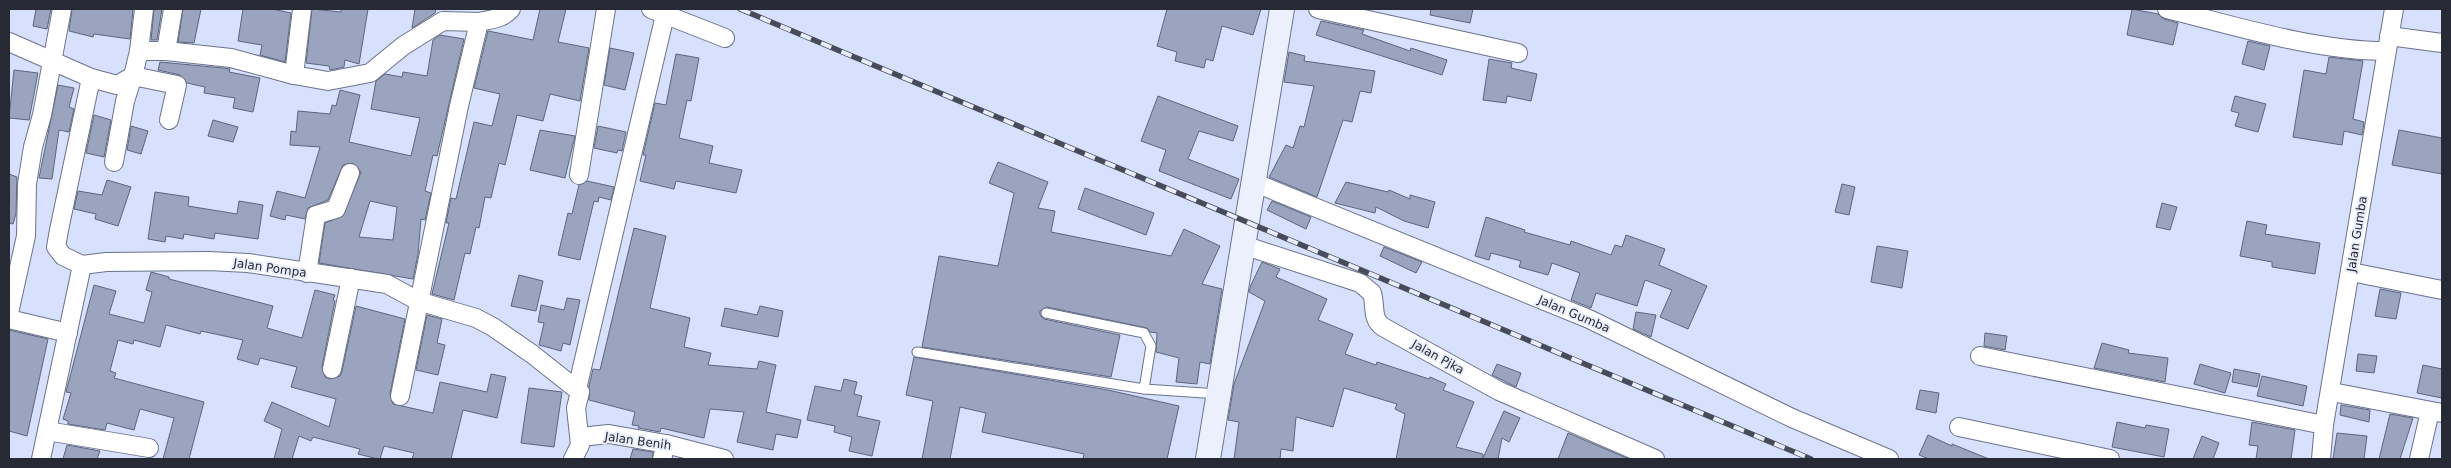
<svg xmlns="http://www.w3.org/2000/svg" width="2451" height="468" viewBox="0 0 2451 468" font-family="'DejaVu Sans',sans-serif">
<rect width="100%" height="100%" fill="#d7e1fd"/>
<g fill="#9ba4bf" stroke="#5d657d" fill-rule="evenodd">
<path d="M36,9H51L47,29L33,26Z"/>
<path d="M72,9H133L130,39L94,34L93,37L69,31Z"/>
<path d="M154,9H162L157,40H151Z"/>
<path d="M183,9H201L194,43L178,42Z"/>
<path d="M243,9H272L291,13L285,62L260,55L262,45L238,41Z"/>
<path d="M312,9L341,12V9H368L359,64L345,60L344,67L330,70L329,66L306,63Z"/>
<path d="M415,9H436L435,13L412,28Z"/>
<path d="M540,9H566L558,42L589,48L580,101L550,94L543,121L517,115L505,165L499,163L491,198L485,197L479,228L476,227L470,254L465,253L454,300L432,294L449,223H446L451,198L456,199L474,122L492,126L500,94L474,88L488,31L533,40Z"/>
<path d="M1167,9H1261L1253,35L1222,26L1213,61L1206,59L1204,68L1175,61L1177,52L1157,46Z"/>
<path d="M1431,9H1473L1470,23L1430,15Z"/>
<path d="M2132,9L2158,14L2164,19L2178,23L2173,45L2127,35Z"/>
<path d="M1321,21L1364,30L1362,34L1410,51L1411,48L1447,60L1442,75L1316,35Z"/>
<path d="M440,35L464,39L437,156L433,155L425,191L431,193L425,220L421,219L418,254L413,279L319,263L325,223L343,216L361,172L353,163L343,165L328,200L308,208L305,219L286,215L285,220L270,216L277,191L305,198L320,147L290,145L291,131L296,132L298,111L330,114L332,105L336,106L340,90L360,95L349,142L411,156L420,118L371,109L376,81L385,74L402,77L403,72L427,76L433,40ZM370,201L397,207L393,240L359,237Z"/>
<path d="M2248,41L2270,46L2264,70L2242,64Z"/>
<path d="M610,48L634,53L625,90L604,85Z"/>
<path d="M1289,52L1305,56L1304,61L1375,71L1371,93L1360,91L1352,122L1343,120L1317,197L1269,177L1286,145L1293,148L1300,126L1304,127L1314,86L1284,82Z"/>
<path d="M676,54L699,58L691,101L687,100L679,138L713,146L709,163L742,170L736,193L676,181L674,189L640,181L646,155H643L655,103L666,105Z"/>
<path d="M2329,57L2363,61L2353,119L2364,122L2362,135L2344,131L2342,145L2293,137L2304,70L2326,74Z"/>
<path d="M1489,59L1512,63L1511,68L1537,74L1531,101L1507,96L1506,103L1483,100Z"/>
<path d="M160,62L223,68L230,69L229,72L260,78L253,112L233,108L235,98L204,93L205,87L187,83L180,75L158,70Z"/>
<path d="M14,70L38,73L29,120L9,118Z"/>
<path d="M58,85L74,88L69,107L74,109L69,132L59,130L52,179L39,178Z"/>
<path d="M1158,96L1238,126L1233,141L1199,131L1188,159L1239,179L1231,199L1159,171L1166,150L1141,141Z"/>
<path d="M2235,96L2266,104L2258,132L2235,126L2239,113L2231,111Z"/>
<path d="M94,115L111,120L104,157L86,153Z"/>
<path d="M213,120L238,127L233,142L208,136Z"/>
<path d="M131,126L148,131L141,154L127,150Z"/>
<path d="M598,126L626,132L622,151L618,150L617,153L594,148Z"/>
<path d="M540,130L575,136L565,178L530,170Z"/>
<path d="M2399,130L2442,138V174L2392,165Z"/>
<path d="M998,162L1048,182L1038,208L1055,211L1051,232L1171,256L1184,229L1220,246L1202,284L1222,289L1210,364L1200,362L1197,384L1176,382L1179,358L1156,352L1157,333L1150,332L1147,328L1047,307L1040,311V315L1044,319L1120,335L1111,377L922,347L939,256L998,266L1014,193L989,183Z"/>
<path d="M9,174L17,177L16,214L13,224L9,223Z"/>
<path d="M107,180L131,187L118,226L95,219L96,214L74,209L78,191L102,195Z"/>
<path d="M587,181L614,187L611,200L599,197L598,202L594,201L580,260L558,255L568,213L572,214L579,185Z"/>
<path d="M1346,182L1388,192L1389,190L1410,199V195L1435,202L1428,228L1404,221L1376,207L1375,213L1335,203Z"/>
<path d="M1842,184L1855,187L1849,215L1835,212Z"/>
<path d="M1085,188L1154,213L1146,235L1078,209Z"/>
<path d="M155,192L189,197L188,206L237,214L239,201L263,205L258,239L215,233L214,239L184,234L183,239L166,236L165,242L148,239Z"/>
<path d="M1272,201L1311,217L1306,229L1267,210Z"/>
<path d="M2162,203L2177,207L2170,230L2156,227Z"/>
<path d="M1486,217L1525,230L1524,232L1570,245L1571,241L1611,255L1615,245L1622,247L1626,235L1665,249L1659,265L1707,286L1688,329L1660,317L1672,290L1645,280L1637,306L1596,293L1591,308L1571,300L1580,273L1552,263L1548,275L1519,267L1521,261L1491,253L1489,260L1475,256Z"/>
<path d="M2247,221L2267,225L2265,234L2320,243L2315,274L2272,267V262L2240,256Z"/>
<path d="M634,228L666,236L650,308L690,318L684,347L711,353L708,365L757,369L759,361L776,365L766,412L801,420L797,438L776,434L773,450L737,442L744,412L710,409L704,438L661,428L660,432L638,428L639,426L632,425L635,412L589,400V386L593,369L600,370Z"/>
<path d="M1877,246L1908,251L1902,288L1871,282Z"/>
<path d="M1384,247L1422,262L1416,273L1380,256Z"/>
<path d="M1262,262L1280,269L1276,277L1327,299L1318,320L1353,334L1345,354L1376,365L1377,362L1429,379L1430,377L1446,384L1443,390L1474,402L1456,447L1483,454V458L1504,411L1520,418L1509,442L1502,438L1498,459H1396L1405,414L1395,409L1397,404L1344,388L1333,427L1296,417L1293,451L1281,449L1280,459H1234L1239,422L1228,420L1234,384L1265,301L1249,292L1251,285Z"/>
<path d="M151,272L169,277V279L273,306L267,328L302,338L315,290L335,295L333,300L335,301L322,367L325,377L330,379L340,376L342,371L356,306L405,319L390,394L393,404L433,413L440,382L487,392L491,374L506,377L497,418L463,410L451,459H412L414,453L384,446L380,459H378L358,454L360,449L313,437L311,441L299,436L292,459H274L282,429L264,421L272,402L329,427L336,399L291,387L297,367L260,358L258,365L237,359L243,340L201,331L200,334L166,325L160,347L134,340L133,344L118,340L110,371L116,373L114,378L204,402L189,459H163L174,418L140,409L134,430L107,423L105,430L68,424V421L63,419L71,393L66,392L94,285L116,291L109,314L144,323L152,292L146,290Z"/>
<path d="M519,275L543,281L536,311L511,306Z"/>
<path d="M2380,289L2401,293L2396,319L2375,316Z"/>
<path d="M567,298L580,300L570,345L563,343L561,351L539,345L544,323L538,322L541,305L564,310Z"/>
<path d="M760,306L783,311L778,337L721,326L725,308L757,315Z"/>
<path d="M1636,312L1656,315L1651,337L1633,329Z"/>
<path d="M427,315L442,319L437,343L445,345L438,375L416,370Z"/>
<path d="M9,330L48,339L27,436L9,431Z"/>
<path d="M1985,333L2007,336L2005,350L1984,346Z"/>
<path d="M2102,343L2129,350L2128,353L2168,358L2165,382L2094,368Z"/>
<path d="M2358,354L2377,356L2374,373L2356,371Z"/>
<path d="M914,357L1108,390L1179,406L1167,459H1083L1084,454L982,432L986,413L960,407L950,459H922L933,401L906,395Z"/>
<path d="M1497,364L1521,373L1516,387L1492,375Z"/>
<path d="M2200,364L2231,373L2225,393L2194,384Z"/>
<path d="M2423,365L2442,369V398L2417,393Z"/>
<path d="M2234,369L2260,374L2257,387L2232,382Z"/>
<path d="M2262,376L2307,386L2303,406L2257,396Z"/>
<path d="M844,379L857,382L854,394L862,396L857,416L880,421L872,456L849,451L852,437L834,432L835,426L807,420L815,386L841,391Z"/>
<path d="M529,388L562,392L554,447L521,443Z"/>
<path d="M1920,390L1939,393L1936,413L1916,409Z"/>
<path d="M2341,405L2370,410L2369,422L2340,415Z"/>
<path d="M2390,414L2413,418L2400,459H2379Z"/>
<path d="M2117,422L2145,428L2146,425L2169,429L2164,457L2112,447Z"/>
<path d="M2252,422L2295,430L2291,459H2256L2258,446L2249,445Z"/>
<path d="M1568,433L1629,459H1558Z"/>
<path d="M2337,433L2367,436L2364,459H2333Z"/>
<path d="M1928,435L1952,446V444L1989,459H1929L1919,455Z"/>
<path d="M2202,436L2219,443L2213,459H2193Z"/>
<path d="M67,445L100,451L97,459H63Z"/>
<path d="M633,449L653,452L652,459H630Z"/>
</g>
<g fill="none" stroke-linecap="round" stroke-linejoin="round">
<g stroke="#6b738c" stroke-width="11">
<g id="lane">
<path d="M1046,313L1144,333L1151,346L1144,389"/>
<path d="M917,352L1144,389L1219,394"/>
</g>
</g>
<g stroke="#6b738c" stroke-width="20">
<g id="street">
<path d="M651,9L725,38"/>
<path d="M1318,9L1518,53"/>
<path d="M2167,9C2235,26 2316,51 2386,51"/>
<path d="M479,22C492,19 502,19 511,9"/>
<path d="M2389,36L2442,43"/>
<path d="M9,42L91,78L117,85L133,76L139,51H166L231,58L294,75L328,81L370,73L403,46L443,21L479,22L459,106L400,396"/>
<path d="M139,51L144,9"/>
<path d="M166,51L173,9"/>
<path d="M294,75L302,9"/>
<path d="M91,78L59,230L56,247L63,256L82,265L106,262L209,261L248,263L387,284L418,301L476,318L493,327L532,354L580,392L576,408L580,445L573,459"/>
<path d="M114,162L125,101L133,76L177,85L169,120"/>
<path d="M579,175L606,9"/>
<path d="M1253,182L1589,319L1792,418L1889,459"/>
<path d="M1243,245L1360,283L1372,293C1376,305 1371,319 1383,327L1499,391L1655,459"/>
<path d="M2351,272L2442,290"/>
<path d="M307,273L316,215L336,209L350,173"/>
<path d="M9,313L26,236L27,184L33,147L42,115L62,9"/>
<path d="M9,319L68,333"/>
<path d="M1980,356L2324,425"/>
<path d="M332,369L351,278"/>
<path d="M577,389L665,15"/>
<path d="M2332,392L2442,413"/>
<path d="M1959,427L2110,459"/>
<path d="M47,431L149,448"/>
<path d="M580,437L609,434L666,444L724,459"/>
<path d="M41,459L82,265"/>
<path d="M662,459L666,444"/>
<path d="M2321,459L2324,425L2394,9"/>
<path d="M2419,459L2430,411"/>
</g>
</g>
<g stroke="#6b738c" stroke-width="26">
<path id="secondary" d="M1208,459L1282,9"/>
</g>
<use href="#lane" stroke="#fff" stroke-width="9"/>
<use href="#street" stroke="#fff" stroke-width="18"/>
<use href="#secondary" stroke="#ecf0fc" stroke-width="24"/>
<g stroke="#484c5a" stroke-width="5.5">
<path id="rail" d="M740,9L1811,459"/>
</g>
<use href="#rail" stroke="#eaeefa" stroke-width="4" stroke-dasharray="11" stroke-linecap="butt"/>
</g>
<g text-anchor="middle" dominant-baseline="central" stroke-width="4" stroke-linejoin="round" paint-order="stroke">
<g font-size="12" fill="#272a35" stroke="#eaeefa">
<text transform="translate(2357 234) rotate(-81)">Jalan Gumba</text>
<text transform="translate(270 268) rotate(8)">Jalan Pompa</text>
<text transform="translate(1574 314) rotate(23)">Jalan Gumba</text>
<text transform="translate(1438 357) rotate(29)">Jalan Pjka</text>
<text transform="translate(638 441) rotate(8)">Jalan Benih</text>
</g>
</g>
<rect width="2451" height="468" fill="none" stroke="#272a35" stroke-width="20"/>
</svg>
